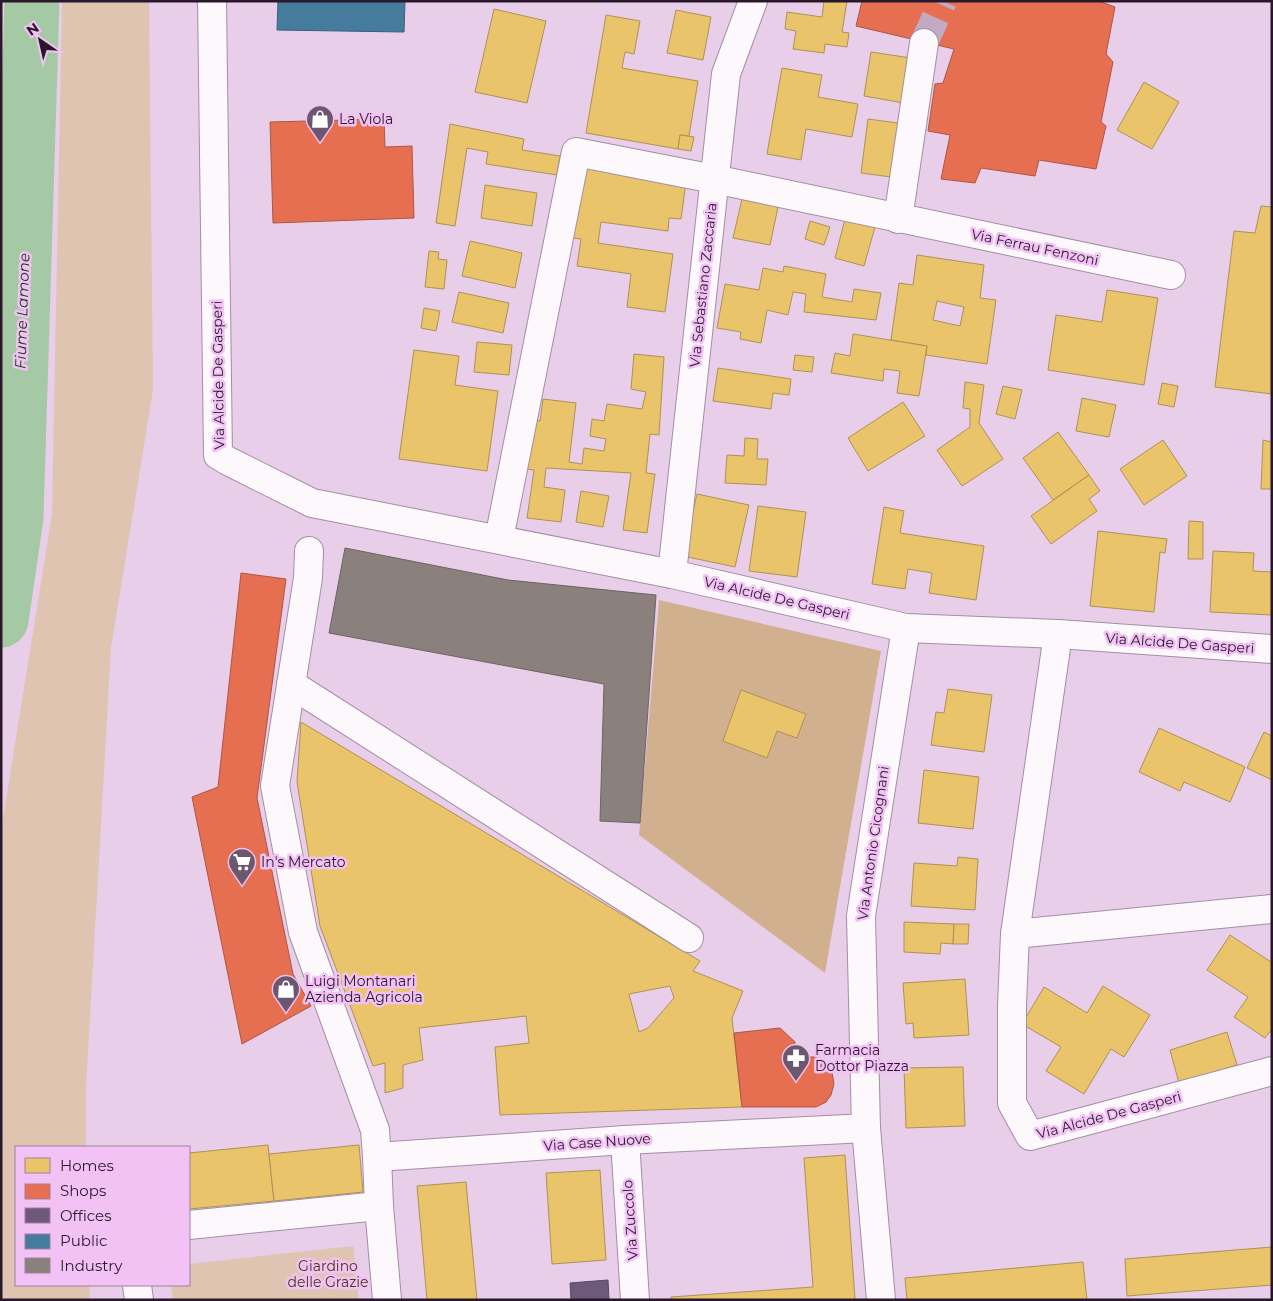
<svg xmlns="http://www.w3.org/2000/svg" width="1273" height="1301" viewBox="0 0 1273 1301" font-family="Montserrat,sans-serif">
<rect width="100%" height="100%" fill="#e8cee9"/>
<g fill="#dfc4b2">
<path d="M62,1H149L153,390L111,648L86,1088V1147H16V1285H89L90,1300H1V831L52,514Z"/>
<path d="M353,1246L359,1300H173L171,1285H189V1264Z"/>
</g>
<path fill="#d1b08f" d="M659,600L881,651L825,973L639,835Z"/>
<g fill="#e9c46a" stroke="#af9057" fill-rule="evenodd">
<path d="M824,1H847L842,32L849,33L847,47L825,44L824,53L793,49L796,31L785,29L787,12L822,17Z"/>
<path d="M494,9L546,21L527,103L475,92Z"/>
<path d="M676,10L711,17L703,60L667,53Z"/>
<path d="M606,15L640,21L634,54L625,52L622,68L698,81L689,136L680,135L678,149L586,133Z"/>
<path d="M871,52L911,58L904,103L864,96Z"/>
<path d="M782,68L822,75L818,97L858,104L852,137L806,129L801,160L767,154Z"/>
<path d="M1144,82L1179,102L1152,149L1117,130Z"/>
<path d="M868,119L898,123L891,177L861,173Z"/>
<path d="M450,124L524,139L522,150L560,156L557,175L486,164L488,152L467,148L455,226L436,223Z"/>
<path d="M680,135L694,137L691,151L678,149Z"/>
<path d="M583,167L686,182L681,219L669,218L668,231L601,222L598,243L673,254L665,312L627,307L631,274L577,266L581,239L573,238Z"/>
<path d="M485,185L537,193L532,226L481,218Z"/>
<path d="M742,199L778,207L770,245L733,238Z"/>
<path d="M1261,206L1272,207V394L1215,387L1234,231L1255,233Z"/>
<path d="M845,219L875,227L864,266L835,258Z"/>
<path d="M810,221L830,227L824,245L805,239Z"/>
<path d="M470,241L522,253L515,288L462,276Z"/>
<path d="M429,251L439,252L438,259L447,260L444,289L425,287Z"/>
<path d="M917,255L984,265L980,298L996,300L987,364L926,355L927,346L891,340L899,283L913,285ZM937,301L964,307L960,326L933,320Z"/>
<path d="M784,266L826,274L822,297L852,302L854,289L881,293L876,320L804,312L806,294L793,292L788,315L767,310L761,343L740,339L741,332L717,328L725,284L759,290L763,268L783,272Z"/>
<path d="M1107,290L1158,298L1144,385L1048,370L1056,315L1102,322Z"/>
<path d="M459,292L509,303L503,333L452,322Z"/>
<path d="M424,308L440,311L436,331L421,328Z"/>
<path d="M853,334L927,346L919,396L897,393L900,371L884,369L883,381L831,373L835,353L850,356Z"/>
<path d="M477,342L512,345L509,375L474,372Z"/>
<path d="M414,350L459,356L455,385L498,391L487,471L399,459Z"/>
<path d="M634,354L664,357L659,435L650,434L646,473L655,474L647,533L623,530L631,473L546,468L544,487L565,490L561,522L527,518L534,470L527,469L533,420L540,421L543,399L576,403L569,462L582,464L584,448L604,451L606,439L590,436L592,419L604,421L607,404L642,409L646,392L631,389Z"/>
<path d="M795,355L814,357L812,372L793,370Z"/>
<path d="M718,368L791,379L789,395L773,393L771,409L713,401Z"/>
<path d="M965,382L984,385L979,423L1003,459L962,486L937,450L970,427V409L963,408Z"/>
<path d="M1162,383L1178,386L1174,407L1158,404Z"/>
<path d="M1003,386L1022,390L1015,419L996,414Z"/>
<path d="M1082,398L1116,405L1109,437L1076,431Z"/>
<path d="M903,402L925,436L868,471L848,438Z"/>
<path d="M1058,432L1089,475L1053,500L1023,458Z"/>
<path d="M745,438L758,439L757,459H768L766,485L725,483L727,455L744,456Z"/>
<path d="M1163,440L1187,476L1144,505L1120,469Z"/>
<path d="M1263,440L1272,442V489H1261Z"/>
<path d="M1089,475L1100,491L1089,499L1097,511L1051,544L1031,516Z"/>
<path d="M581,491L609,496L603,527L576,522Z"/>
<path d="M697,494L749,505L735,567L683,556Z"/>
<path d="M758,506L806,512L797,577L749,571Z"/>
<path d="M884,507L904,511L900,533L984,546L976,600L929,593L932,573L908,569L905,589L872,584Z"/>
<path d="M1189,521L1203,522V559H1188Z"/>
<path d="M1098,531L1167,539L1165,553L1160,552L1154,612L1090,606Z"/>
<path d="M1213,551L1254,553L1253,571L1272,572V615L1210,612Z"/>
<path d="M948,689L992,695L984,752L931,745L936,712L944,713Z"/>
<path d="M741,690L806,714L797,738L777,731L767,758L723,741Z"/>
<path d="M301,722L700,961L693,971L743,991L732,1018L742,1107L500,1115L495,1047L529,1043L526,1016L419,1028L423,1060L403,1065V1088L385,1093V1063L373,1066L320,926L297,782ZM670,986L674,998L648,1028L639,1032L629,994Z"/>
<path d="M1159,728L1245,767L1230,802L1184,782L1180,791L1139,772Z"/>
<path d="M1264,732L1272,736V780L1247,768Z"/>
<path d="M924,770L979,777L973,829L918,823Z"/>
<path d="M958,857L978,859L975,910L911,906L914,863L957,866Z"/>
<path d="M904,922L954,924L953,944L941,943L940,954L904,952Z"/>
<path d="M954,924H969L968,944H953Z"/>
<path d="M1230,935L1271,962L1272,961V1029L1265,1038L1234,1017L1248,997L1207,970Z"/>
<path d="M965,979L969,1035L914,1038L913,1023L906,1024L903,983Z"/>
<path d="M1103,986L1150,1015L1124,1057L1111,1049L1084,1094L1046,1071L1061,1047L1022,1024L1044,987L1087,1013Z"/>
<path d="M1227,1032L1237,1065L1179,1083L1170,1050Z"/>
<path d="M963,1067L965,1126L906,1128L904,1068Z"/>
<path d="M268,1145L274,1201L189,1209V1153Z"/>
<path d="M359,1145L363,1192L274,1201L269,1154Z"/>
<path d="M845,1155L855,1300H671V1297L813,1287L804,1158Z"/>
<path d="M600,1170L606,1260L552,1264L546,1173Z"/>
<path d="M466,1182L477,1300H427L417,1186Z"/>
<path d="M1272,1247V1285L1127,1296L1125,1259Z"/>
<path d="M1083,1262L1087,1300H907L905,1278Z"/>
</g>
<g fill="#e76f51" stroke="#ae5546">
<path d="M862,1H1099L1115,7L1106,54L1113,62L1101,122L1106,126L1096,169L1039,160L1035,176L981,168L975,183L941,179L950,135L928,131L935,84L943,83L954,49L856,26Z"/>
<path d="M384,119L385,147L412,146L414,218L273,223L270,122Z"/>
<path d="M241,573L286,579L257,798L293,974L311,1006L242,1044L192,797L218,787Z"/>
<path d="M780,1028L795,1042L793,1057H815L825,1062L832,1072L834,1084L831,1095L826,1102L816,1107H742L734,1033Z"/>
</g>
<path fill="#6d597a" stroke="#594662" d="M608,1280L609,1300H571L570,1283Z"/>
<path fill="#457b9d" stroke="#3d5d7b" d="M278,1H405L404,32L277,30Z"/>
<path fill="#8a817c" stroke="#6d6264" d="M345,548L508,580L656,595L640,823L600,821L604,684L329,633Z"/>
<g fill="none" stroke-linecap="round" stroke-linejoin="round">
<path stroke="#a5c9a4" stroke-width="55" d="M1,620L16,517L32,1"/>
<path stroke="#c2aac3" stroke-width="28" stroke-dasharray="28 14" stroke-linecap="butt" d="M924,43L943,1"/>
<g stroke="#a28fa3" stroke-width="30">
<g id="minor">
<path d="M212,1L218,455L228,461L312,503L672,574L906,628L1058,634L1272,649"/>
<path d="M898,219L924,43"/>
<path d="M499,539L576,152L714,179L1171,275"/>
<path d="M309,551L308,578L275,786L303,932L375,1130L377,1157L379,1206L387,1300"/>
<path d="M672,574L726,74L753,1"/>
<path d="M1058,634L1015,934L1272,909"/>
<path d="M291,684L689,938"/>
<path d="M1015,934L1012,1005V1103L1030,1136L1272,1071"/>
<path d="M625,1140L635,1300"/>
<path d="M377,1157L625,1140L866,1128"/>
<path d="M189,1225L379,1206"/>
<path d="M137,1285L139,1300"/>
<path d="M881,1300L866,1128L861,916L906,628"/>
</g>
</g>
<use href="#minor" stroke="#fcf8fc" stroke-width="28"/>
</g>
<defs>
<g id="shop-pin" transform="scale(1.4375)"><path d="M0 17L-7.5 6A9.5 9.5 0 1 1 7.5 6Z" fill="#6c586e" stroke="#f2c2f5"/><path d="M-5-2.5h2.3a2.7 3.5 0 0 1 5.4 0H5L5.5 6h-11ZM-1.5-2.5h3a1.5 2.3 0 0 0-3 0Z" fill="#fff"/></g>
<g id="supermarket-pin" transform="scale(1.4375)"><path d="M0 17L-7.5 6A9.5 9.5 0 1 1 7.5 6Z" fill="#6c586e" stroke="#f2c2f5"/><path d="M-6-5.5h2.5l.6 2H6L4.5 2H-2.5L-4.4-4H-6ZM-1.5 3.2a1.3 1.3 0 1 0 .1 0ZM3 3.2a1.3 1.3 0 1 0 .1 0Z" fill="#fff"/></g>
<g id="pharmacy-pin" transform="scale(1.4375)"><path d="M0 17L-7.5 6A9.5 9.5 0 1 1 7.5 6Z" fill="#6c586e" stroke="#f2c2f5"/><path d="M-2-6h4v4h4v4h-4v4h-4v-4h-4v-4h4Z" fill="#fff"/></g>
</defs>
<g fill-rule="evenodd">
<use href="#shop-pin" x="320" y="119"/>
<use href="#supermarket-pin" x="242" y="862"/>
<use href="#shop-pin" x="286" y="989"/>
<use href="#pharmacy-pin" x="796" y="1058"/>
</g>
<g text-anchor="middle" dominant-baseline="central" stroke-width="5" stroke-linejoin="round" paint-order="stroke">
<g font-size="14" fill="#29182b" stroke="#f2c2f5" text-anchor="start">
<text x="339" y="119">La Viola</text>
<text x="261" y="862">In's Mercato</text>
<text x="305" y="981">Luigi Montanari<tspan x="305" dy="16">Azienda Agricola</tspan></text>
<text x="815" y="1050">Farmacia<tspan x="815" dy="16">Dottor Piazza</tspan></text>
</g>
<g font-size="14" fill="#29182b" stroke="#f2c2f5">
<text transform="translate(1035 247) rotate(12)">Via Ferrau Fenzoni</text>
<text transform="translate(703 285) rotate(-84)">Via Sebastiano Zaccaria</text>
<text transform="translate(218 375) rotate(-91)">Via Alcide De Gasperi</text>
<text transform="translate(777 598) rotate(13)">Via Alcide De Gasperi</text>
<text transform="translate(1180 643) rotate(4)">Via Alcide De Gasperi</text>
<text transform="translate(873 843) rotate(-82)">Via Antonio Cicognani</text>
<text transform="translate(1109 1115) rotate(-15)">Via Alcide De Gasperi</text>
<text transform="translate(597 1142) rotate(-4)">Via Case Nuove</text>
<text transform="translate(630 1220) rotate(-94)">Via Zuccolo</text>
</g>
<g font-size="14" fill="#493915" stroke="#f2c2f5">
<text x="328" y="1266">Giardino<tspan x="328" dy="16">delle Grazie</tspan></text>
</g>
<g font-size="15" font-style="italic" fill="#154117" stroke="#f2c2f5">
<text transform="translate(22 311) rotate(-88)">Fiume Lamone</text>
</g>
</g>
<rect width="1273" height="1301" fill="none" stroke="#29182b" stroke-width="5"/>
<rect x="15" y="1146" width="175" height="140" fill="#f2c2f5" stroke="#a27ea4"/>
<rect x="25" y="1158" width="25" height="15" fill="#e9c46a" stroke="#a27ea4"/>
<text x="60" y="1171" font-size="15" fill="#29182b">Homes</text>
<rect x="25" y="1184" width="25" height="15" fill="#e76f51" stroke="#a27ea4"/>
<text x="60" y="1196" font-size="15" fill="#29182b">Shops</text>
<rect x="25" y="1208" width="25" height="15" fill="#6d597a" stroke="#a27ea4"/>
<text x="60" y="1221" font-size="15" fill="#29182b">Offices</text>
<rect x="25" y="1234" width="25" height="15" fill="#457b9d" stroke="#a27ea4"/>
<text x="60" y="1246" font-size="15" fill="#29182b">Public</text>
<rect x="25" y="1258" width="25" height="15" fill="#8a817c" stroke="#a27ea4"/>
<text x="60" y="1271" font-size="15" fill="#29182b">Industry</text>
<g transform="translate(40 40) rotate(326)" stroke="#f2c2f5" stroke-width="4" paint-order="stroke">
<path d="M0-4L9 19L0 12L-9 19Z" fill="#29182b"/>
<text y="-8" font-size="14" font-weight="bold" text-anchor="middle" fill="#29182b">N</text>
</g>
</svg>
